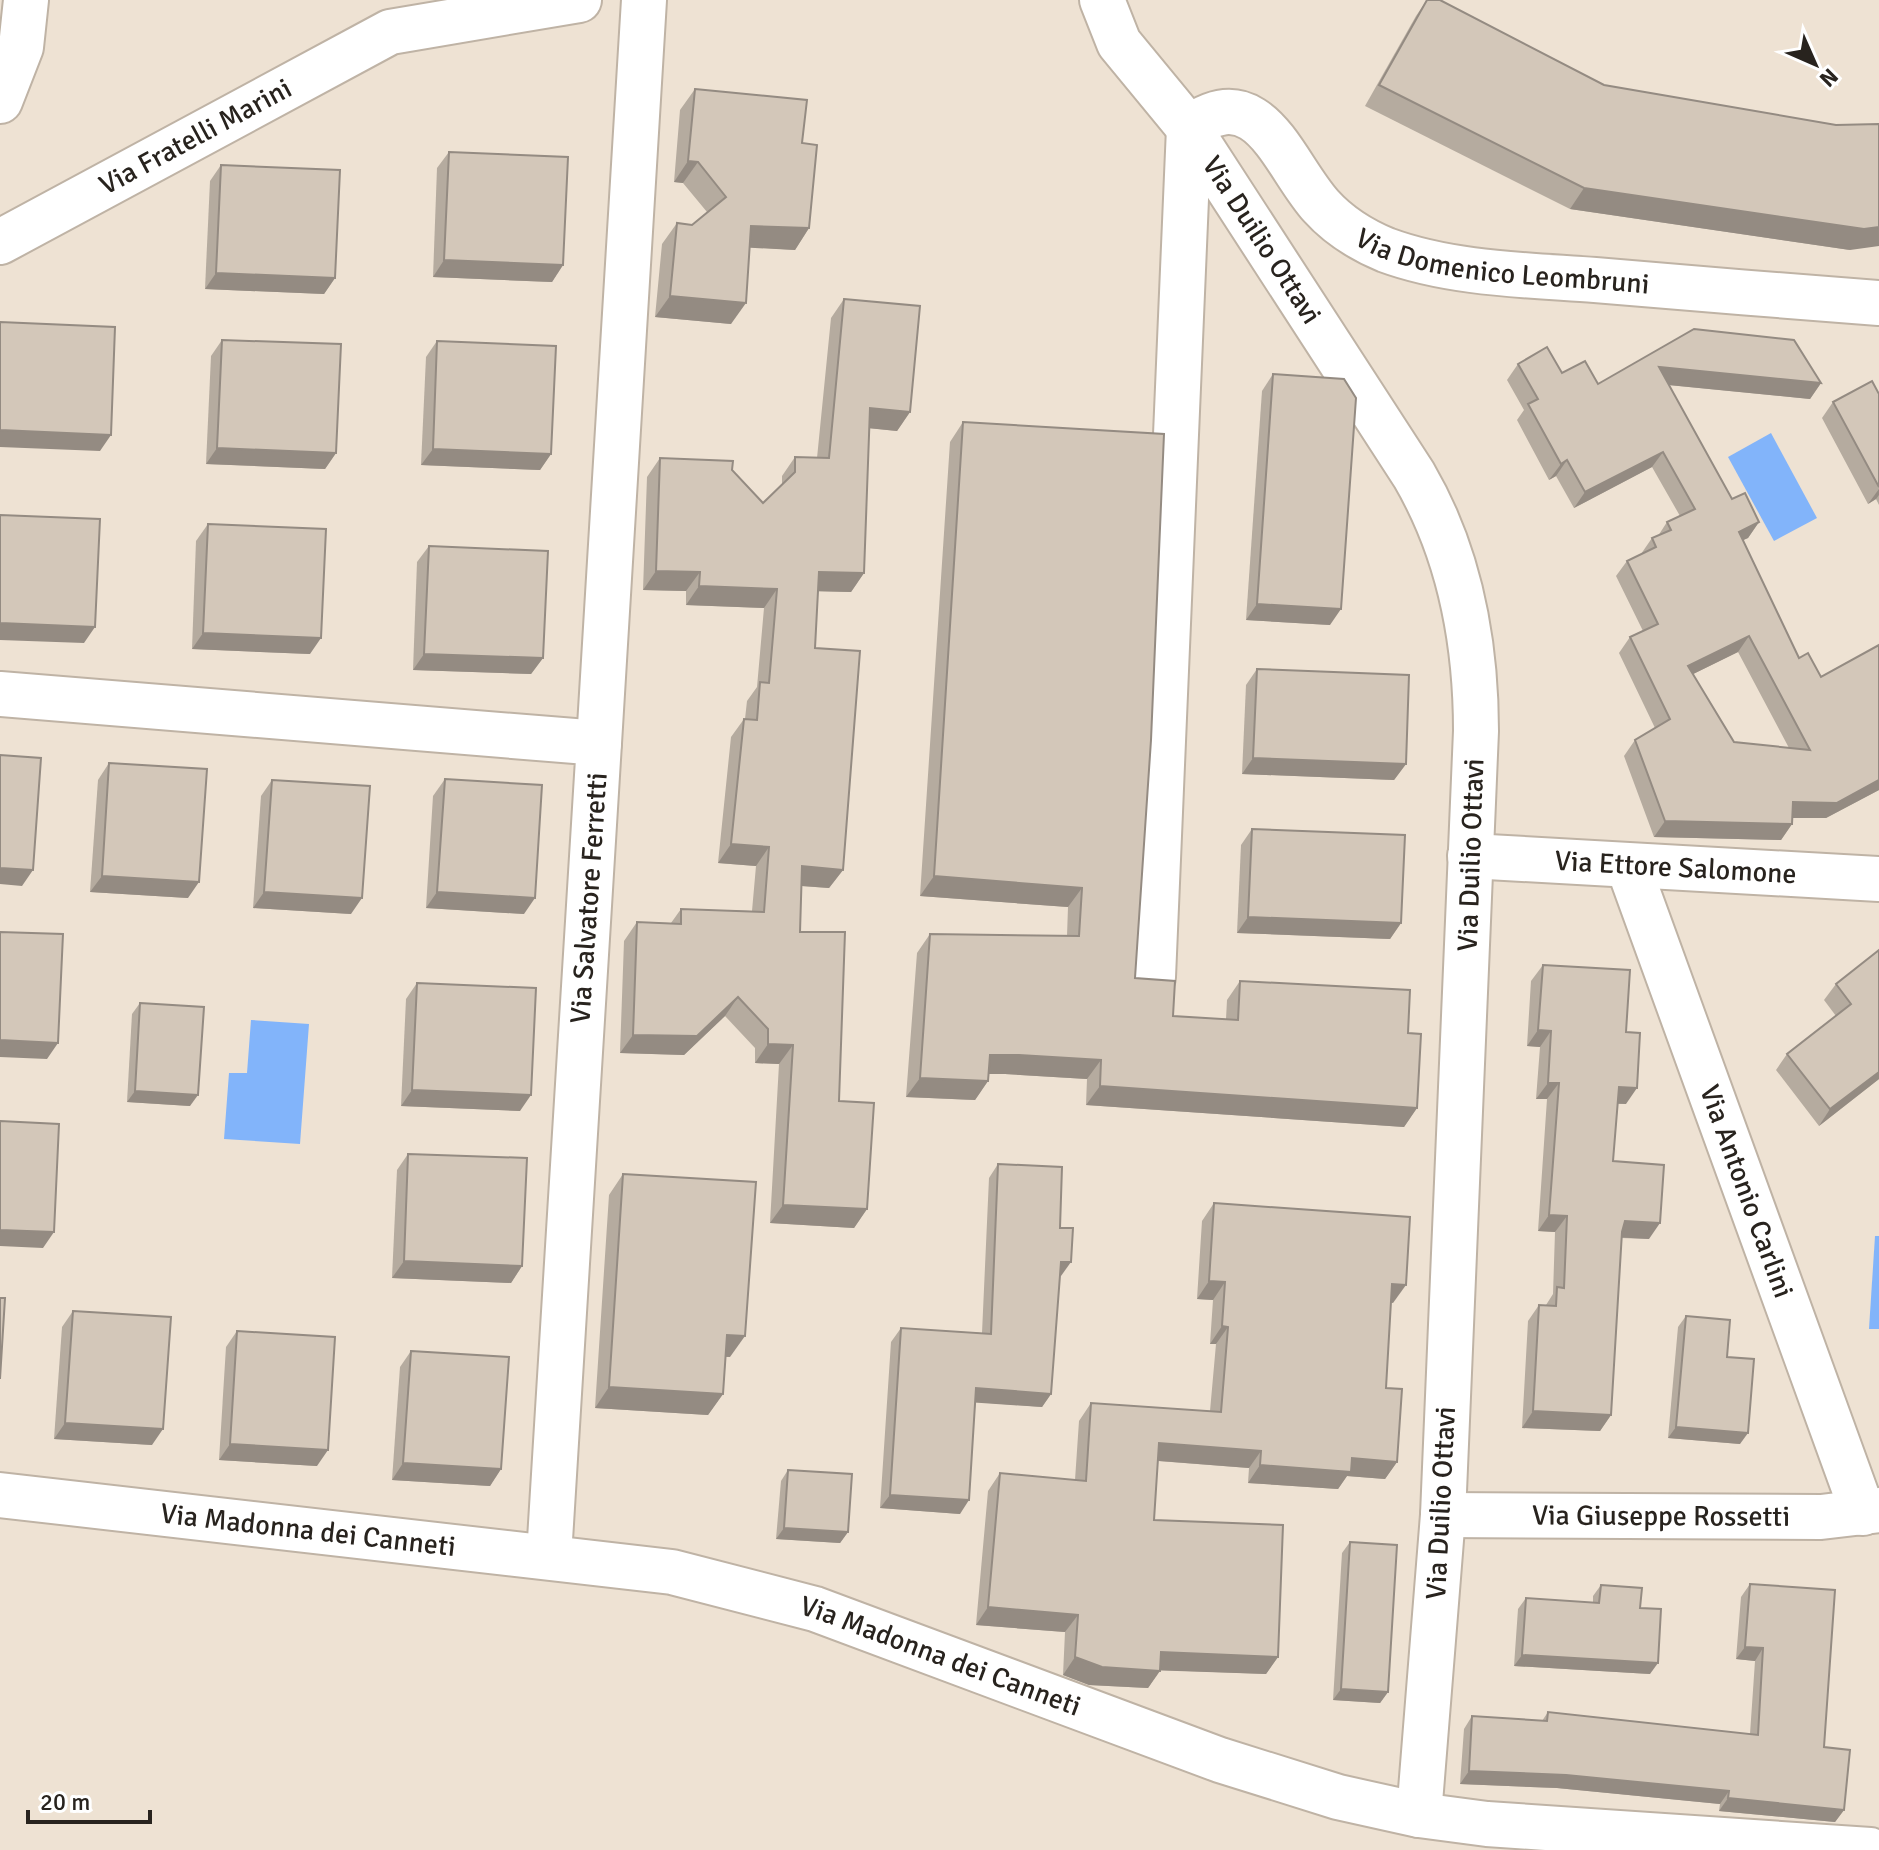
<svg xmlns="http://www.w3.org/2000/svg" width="1879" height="1850" viewBox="0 0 1879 1850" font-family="Signika,sans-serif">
<rect width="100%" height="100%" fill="#eee2d3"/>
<g fill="#82b4fa">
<path d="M1771,433L1817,518L1774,541L1728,457Z"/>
<path d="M251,1020L309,1024L300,1144L224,1139L229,1073H247Z"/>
<path d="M1875,1236H1879V1329H1869Z"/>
</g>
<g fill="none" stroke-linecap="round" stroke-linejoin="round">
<g stroke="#bfb3a5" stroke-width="48">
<g id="street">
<path id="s1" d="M1102,0L1119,43L1189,128L1414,475C1459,552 1476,642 1476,731L1443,1515L1419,1815"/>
<path d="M0,101L21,47L26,0"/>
<path id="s2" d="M0,242L390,32L579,0"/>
<path d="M0,694L599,743L549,1556"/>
<path d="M599,743L644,0"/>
<path id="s3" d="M1470,856L1879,879"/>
<path id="s4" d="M1629,868L1863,1513"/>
<path id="s5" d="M1153,977L1189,128C1260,76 1283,164 1321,206C1339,226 1362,240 1386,250C1451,274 1527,275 1595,280C1690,288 1784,296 1879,303"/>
<path id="s6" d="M0,1495L672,1572L815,1609L1220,1760L1338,1797L1419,1815L1487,1824L1870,1850"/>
<path id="s7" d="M1443,1515L1821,1517L1879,1510"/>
</g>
</g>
<use href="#street" stroke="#fff" stroke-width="44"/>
</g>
<g fill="#b5ab9f" fill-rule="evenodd">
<path d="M1427,0L1850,250L1570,209L1365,106L1416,16Z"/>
<path d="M695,89L802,143L809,228L795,250L750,247L731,324L655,317L662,244L677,223L692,225L707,212L683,183L674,182L680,110Z"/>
<path d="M449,152L563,265L552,282L433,277L437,168Z"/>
<path d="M221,165L335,278L324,294L205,289L210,181Z"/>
<path d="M844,299L910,412L897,431L869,428L864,573L851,592L818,591L815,648L843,870L829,888L801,886L800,932L839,1101L867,1209L854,1228L770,1223L779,1064L755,1063V1048L725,1016L684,1055L620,1053L624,941L637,922L671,923L681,909L752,911L756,866L718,863L731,737L744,719H745L747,701L757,687L764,608L686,605V591L643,590L647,477L660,458L732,470L763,503L782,485V476L795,457L817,458L831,318Z"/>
<path d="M222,340L336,453L325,469L206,464L211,356Z"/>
<path d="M437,341L551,454L540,470L421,465L426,357Z"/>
<path d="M1518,364L1562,373L1598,384L1821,383L1810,399L1669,385L1732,499L1759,522L1748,538L1743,540L1799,658L1821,677L1879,645V790L1826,818H1793L1792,824L1781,840L1654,837L1624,756L1635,740L1655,728L1619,653L1630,637L1643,631L1616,576L1627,561L1641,554L1652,538L1658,536L1667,522L1680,516L1652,467L1574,508L1556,476L1549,480L1517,420L1524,410L1507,380ZM1738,652L1789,748L1734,742L1693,674Z"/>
<path d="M1273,374L1330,625L1246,620L1262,391Z"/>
<path d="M1879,394V505L1876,499L1868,504L1822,418L1833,402Z"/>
<path d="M963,422L1135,978L1173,1016L1226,1019L1227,1000L1240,981L1408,1033L1417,1108L1404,1127L1086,1105L1087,1079L1005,1074H989L988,1081L975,1100L906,1097L917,953L930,934L1067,936L1068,907L920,896L950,442Z"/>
<path d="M208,524L310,654L192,649L196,541Z"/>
<path d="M429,546L543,658L531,674L413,670L417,562Z"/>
<path d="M1257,669L1406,764L1394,780L1242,774L1246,685Z"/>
<path d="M109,763L188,898L90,892L98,780Z"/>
<path d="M445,779L524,914L426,908L433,796Z"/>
<path d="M272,780L351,914L253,908L261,796Z"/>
<path d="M1252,829L1401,923L1390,939L1237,933L1241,845Z"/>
<path d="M1879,950V1079L1819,1126L1776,1070L1787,1054L1836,1016L1824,1000L1836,984Z"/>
<path d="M1543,965L1626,1032V1104H1618L1613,1161L1649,1239L1621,1238L1611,1415L1600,1431L1522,1428L1528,1321L1539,1305H1546L1553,1294L1555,1232L1538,1231L1547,1099H1536L1540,1047L1527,1046L1531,981Z"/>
<path d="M417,983L520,1111L401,1106L406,999Z"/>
<path d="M140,1003L190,1106L127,1102L132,1014Z"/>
<path d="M408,1154L522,1266L511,1283L392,1278L397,1170Z"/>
<path d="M998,1164L1060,1228L1061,1276H1060L1051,1394L1042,1407L976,1402L960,1514L880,1508L891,1342L901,1328L982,1333L989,1178Z"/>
<path d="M623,1174L730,1357H726L723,1394L708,1415L595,1408L609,1195Z"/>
<path d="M1214,1203L1393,1303L1391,1302L1386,1388L1397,1462L1385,1479L1347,1476L1338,1489L1248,1483L1249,1468L1158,1461L1154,1520L1278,1657L1266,1674L1160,1670L1148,1688L1089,1685L1063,1675L1065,1632L976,1625L988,1491L1000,1473L1075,1480L1079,1421L1091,1403L1210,1411L1216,1344H1210L1213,1300L1197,1299L1202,1221Z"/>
<path d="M73,1311L152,1445L54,1439L62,1327Z"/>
<path d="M1686,1316L1727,1357L1740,1444L1668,1438L1678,1327Z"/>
<path d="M237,1331L317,1466L219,1460L226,1347Z"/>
<path d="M411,1351L501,1469L490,1486L392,1480L400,1367Z"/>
<path d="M788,1470L848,1532L840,1543L776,1539L781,1481Z"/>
<path d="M1350,1542L1388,1692L1380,1703L1333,1700L1342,1553Z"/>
<path d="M1750,1584L1824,1747L1844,1810L1835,1822L1719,1811L1720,1804L1557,1788L1460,1784L1464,1729L1472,1716L1542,1721L1548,1712L1750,1734L1755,1661L1736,1659L1741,1597Z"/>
<path d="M1601,1585L1640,1608L1650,1674L1514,1666L1518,1609L1526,1598L1593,1603V1596Z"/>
</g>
<g fill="#948b82">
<path d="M688,161L698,162L683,183L674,182Z"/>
<path d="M1584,188L1879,227V246L1850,250L1570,209Z"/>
<path d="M751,226L809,228L795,250L737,247Z"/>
<path d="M444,260L563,265L552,282L433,277Z"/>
<path d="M216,273L335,278L324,294L205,289Z"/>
<path d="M670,296L746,303L731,324L655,317Z"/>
<path d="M1659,367L1821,383L1810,399L1648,383Z"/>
<path d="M870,408L910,412L897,431L857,427Z"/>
<path d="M0,430L111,435L100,451L0,447Z"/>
<path d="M217,448L336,453L325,469L206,464Z"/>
<path d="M433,449L551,454L540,470L421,465Z"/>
<path d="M1663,452L1652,467L1574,508L1585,492Z"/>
<path d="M1567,460L1556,476L1549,480L1561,464Z"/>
<path d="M1879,489V495L1876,499L1868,504Z"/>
<path d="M1759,522L1748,538L1728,547L1739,532Z"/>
<path d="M656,571L700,572L686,591L643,590Z"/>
<path d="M819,572L864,573L851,592L806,591Z"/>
<path d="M699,586L777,589L764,608L686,605Z"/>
<path d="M1257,604L1341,609L1330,625L1246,620Z"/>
<path d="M0,623L95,627L84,643L0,640Z"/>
<path d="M203,633L321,638L310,654L192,649Z"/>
<path d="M1749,636L1738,652L1677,682L1688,666Z"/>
<path d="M424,654L543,658L531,674L413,670Z"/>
<path d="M1253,758L1406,764L1394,780L1242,774Z"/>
<path d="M1879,780V790L1826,818H1782L1793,802Z"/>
<path d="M1665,821L1792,824L1781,840L1654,837Z"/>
<path d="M731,844L769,847L756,866L718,863Z"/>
<path d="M802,866L843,870L829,888L789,885Z"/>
<path d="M0,868L33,870L22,886L0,884Z"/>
<path d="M102,876L199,882L188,898L90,892Z"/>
<path d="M934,876L1082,888L1068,907L920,896Z"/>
<path d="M264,892L362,898L351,914L253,908Z"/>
<path d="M437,892L535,898L524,914L426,908Z"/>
<path d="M1248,917L1401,923L1390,939L1237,933Z"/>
<path d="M738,997L725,1016L684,1055L620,1053L633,1035Z"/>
<path d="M1538,1030L1551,1031L1540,1047L1527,1046Z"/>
<path d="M0,1040L58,1043L47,1059L0,1057Z"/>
<path d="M768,1044L793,1045L779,1064L755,1063Z"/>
<path d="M990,1055H1019L1101,1060L1087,1079L1005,1074H976Z"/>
<path d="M1879,1072V1079L1819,1126L1830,1109Z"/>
<path d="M920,1078L988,1081L975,1100L906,1097Z"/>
<path d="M1548,1083H1559L1547,1099H1536Z"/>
<path d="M1100,1086L1417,1108L1404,1127L1086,1105Z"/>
<path d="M1619,1087L1637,1088L1626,1104L1608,1103Z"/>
<path d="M412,1090L531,1095L520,1111L401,1106Z"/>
<path d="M135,1091L198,1095L190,1106L127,1102Z"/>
<path d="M783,1205L867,1209L854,1228L770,1223Z"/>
<path d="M1549,1215L1567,1216L1555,1232L1538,1231Z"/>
<path d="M1625,1221L1660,1223L1649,1239L1613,1237Z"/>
<path d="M0,1230L54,1232L43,1248L0,1246Z"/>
<path d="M404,1261L522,1266L511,1283L392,1278Z"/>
<path d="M1061,1262H1071L1061,1276H1051Z"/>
<path d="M1209,1281L1225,1282L1213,1300L1197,1299Z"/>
<path d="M1392,1284L1406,1285L1393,1303L1380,1301Z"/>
<path d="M1222,1326L1228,1327L1216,1344H1210Z"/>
<path d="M727,1335L745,1336L730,1357L713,1356Z"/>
<path d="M609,1387L723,1394L708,1415L595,1408Z"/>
<path d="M976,1388L1051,1394L1042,1407L967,1402Z"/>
<path d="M1533,1411L1611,1415L1600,1431L1522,1428Z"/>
<path d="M65,1423L163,1429L152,1445L54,1439Z"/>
<path d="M1676,1427L1748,1433L1740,1444L1668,1438Z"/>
<path d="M1159,1443L1261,1451L1249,1468L1147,1460Z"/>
<path d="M230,1444L328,1450L317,1466L219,1460Z"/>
<path d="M1352,1458L1397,1462L1385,1479L1347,1476L1338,1489L1248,1483L1260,1465Z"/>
<path d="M403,1463L501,1469L490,1486L392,1480Z"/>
<path d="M890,1495L969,1500L960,1514L880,1508Z"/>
<path d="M784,1528L848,1532L840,1543L776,1539Z"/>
<path d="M988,1607L1078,1615L1065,1632L976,1625Z"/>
<path d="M1745,1647L1763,1648L1755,1661L1736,1659Z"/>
<path d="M1161,1652L1278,1657L1266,1674L1148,1670Z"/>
<path d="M1522,1655L1658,1663L1650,1674L1514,1666Z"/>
<path d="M1075,1657L1160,1671L1148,1688L1089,1685L1063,1675Z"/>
<path d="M1341,1689L1388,1692L1380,1703L1333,1700Z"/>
<path d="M1469,1771L1566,1775L1729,1791L1720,1804L1557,1788L1460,1784Z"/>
<path d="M1728,1798L1844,1810L1835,1822L1719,1811Z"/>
</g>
<g fill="#d3c7b9" stroke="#948b82" stroke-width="2" fill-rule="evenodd">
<path d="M1427,0H1440L1604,85L1836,125L1879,124V227L1864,229L1584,188L1379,85Z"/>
<path d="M695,89L807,100L802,143L817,145L809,228L751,226L746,303L670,296L677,223L692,225L726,197L698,162L688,161Z"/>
<path d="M449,152L568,157L563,265L444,260Z"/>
<path d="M221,165L340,170L335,278L216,273Z"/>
<path d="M844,299L920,306L910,412L870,408L864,573L819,572L815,648L860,651L843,870L802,866L800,932H845L839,1101L874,1103L867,1209L783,1205L793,1045L768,1044V1029L738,997L697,1036L633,1035L637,922L681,924V909L764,912L769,847L731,844L744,719L757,720L760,682L769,683L777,589L699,586L700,572L656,571L660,458L733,461L732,470L763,503L795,472V457L829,458Z"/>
<path d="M0,322L115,327L111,435L0,430Z"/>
<path d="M1694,329L1794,340L1821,383L1659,367L1732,499L1745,493L1759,522L1739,532L1799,658L1808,653L1821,677L1879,645V780L1837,803L1793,802L1792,824L1665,821L1635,740L1670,719L1630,637L1658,624L1627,561L1656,547L1652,538L1671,530L1667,522L1695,509L1663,452L1585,492L1567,460L1561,464L1528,404L1538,399L1518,364L1547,347L1562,373L1585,361L1598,384ZM1749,636L1810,750L1734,742L1688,666Z"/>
<path d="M222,340L341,344L336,453L217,448Z"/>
<path d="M437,341L556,346L551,454L433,449Z"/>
<path d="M1273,374L1344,379L1356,398L1341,609L1257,604Z"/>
<path d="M1872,381L1879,394V487L1833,402Z"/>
<path d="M963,422L1164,434L1151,740L1135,978L1175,981L1173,1016L1238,1020L1240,981L1410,990L1408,1033L1421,1034L1417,1108L1100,1086L1101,1060L1019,1055H990L988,1081L920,1078L930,934L1079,936L1082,888L934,876Z"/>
<path d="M0,515L100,519L95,627L0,623Z"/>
<path d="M208,524L326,529L321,638L203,633Z"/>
<path d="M429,546L548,551L543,658L424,654Z"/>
<path d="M1257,669L1409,675L1406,764L1253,758Z"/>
<path d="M0,755L41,758L33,870L0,868Z"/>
<path d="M109,763L207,769L199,882L102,876Z"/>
<path d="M445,779L542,785L535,898L437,892Z"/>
<path d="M272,780L370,786L362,898L264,892Z"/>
<path d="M1252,829L1405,835L1401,923L1248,917Z"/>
<path d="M0,932L63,934L58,1043L0,1040Z"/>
<path d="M1879,950V1072L1830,1109L1787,1054L1851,1004L1836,984Z"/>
<path d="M1543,965L1630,970L1626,1032L1640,1033L1637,1088L1619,1087L1613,1161L1664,1165L1660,1223L1625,1221L1622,1232L1611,1415L1533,1411L1539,1305L1556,1306L1557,1287L1564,1288L1567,1216L1549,1215L1559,1083H1548L1551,1031L1538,1030Z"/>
<path d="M417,983L536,988L531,1095L412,1090Z"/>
<path d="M140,1003L204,1007L198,1095L135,1091Z"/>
<path d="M0,1121L59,1124L54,1232L0,1230Z"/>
<path d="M408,1154L527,1158L522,1266L404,1261Z"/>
<path d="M998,1164L1062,1167L1060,1228H1073L1071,1262H1061L1051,1394L976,1388L969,1500L890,1495L901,1328L991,1334Z"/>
<path d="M623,1174L756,1182L745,1336L727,1335L723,1394L609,1387Z"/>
<path d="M1214,1203L1410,1217L1406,1285L1392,1284L1386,1388L1402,1389L1397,1462L1352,1458L1351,1472L1260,1465L1261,1451L1159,1443L1154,1520L1283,1525L1278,1657L1161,1652L1160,1671L1102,1667L1075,1657L1078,1615L988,1607L1000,1473L1086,1481L1091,1403L1221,1412L1228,1327L1222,1326L1225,1282L1209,1281Z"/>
<path d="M0,1298H5L0,1379Z"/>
<path d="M73,1311L171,1317L163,1429L65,1423Z"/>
<path d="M1686,1316L1730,1320L1727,1357L1754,1359L1748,1433L1676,1427Z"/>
<path d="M237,1331L335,1337L328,1450L230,1444Z"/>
<path d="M411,1351L509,1357L501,1469L403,1463Z"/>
<path d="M788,1470L852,1474L848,1532L784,1528Z"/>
<path d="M1350,1542L1397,1545L1388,1692L1341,1689Z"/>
<path d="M1750,1584L1835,1590L1824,1747L1850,1750L1844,1810L1728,1798L1729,1791L1566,1775L1469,1771L1472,1716L1547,1721L1548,1712L1758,1735L1763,1648L1745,1647Z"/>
<path d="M1601,1585L1642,1588L1640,1608L1661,1609L1658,1663L1522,1655L1526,1598L1599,1603Z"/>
</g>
<g text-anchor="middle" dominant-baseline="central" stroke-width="7" stroke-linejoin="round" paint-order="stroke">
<g font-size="28" fill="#28231e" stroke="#fff">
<text stroke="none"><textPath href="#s2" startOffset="222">Via Fratelli Marini</textPath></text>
<text stroke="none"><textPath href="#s1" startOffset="290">Via Duilio Ottavi</textPath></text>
<text stroke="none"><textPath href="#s5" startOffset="1226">Via Domenico Leombruni</textPath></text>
<text transform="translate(1471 855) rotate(-88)">Via Duilio Ottavi</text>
<text stroke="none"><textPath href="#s3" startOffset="206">Via Ettore Salomone</textPath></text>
<text transform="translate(589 898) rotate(-86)">Via Salvatore Ferretti</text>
<text stroke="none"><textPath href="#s4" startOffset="344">Via Antonio Carlini</textPath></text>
<text transform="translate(1441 1503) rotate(-87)">Via Duilio Ottavi</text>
<text stroke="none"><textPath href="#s7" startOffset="218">Via Giuseppe Rossetti</textPath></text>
<text stroke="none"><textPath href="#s6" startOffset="310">Via Madonna dei Canneti</textPath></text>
<text stroke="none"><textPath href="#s6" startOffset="958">Via Madonna dei Canneti</textPath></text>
</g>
</g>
<g transform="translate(1815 64) rotate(135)" stroke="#ffffff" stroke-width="6" paint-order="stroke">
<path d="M0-6L14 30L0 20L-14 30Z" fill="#28231e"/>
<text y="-12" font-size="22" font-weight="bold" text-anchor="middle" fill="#28231e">N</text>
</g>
<path d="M28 1810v12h122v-12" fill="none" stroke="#28231e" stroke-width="4"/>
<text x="40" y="1810" font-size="24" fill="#28231e" stroke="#ffffff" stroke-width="6" paint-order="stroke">20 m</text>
</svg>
